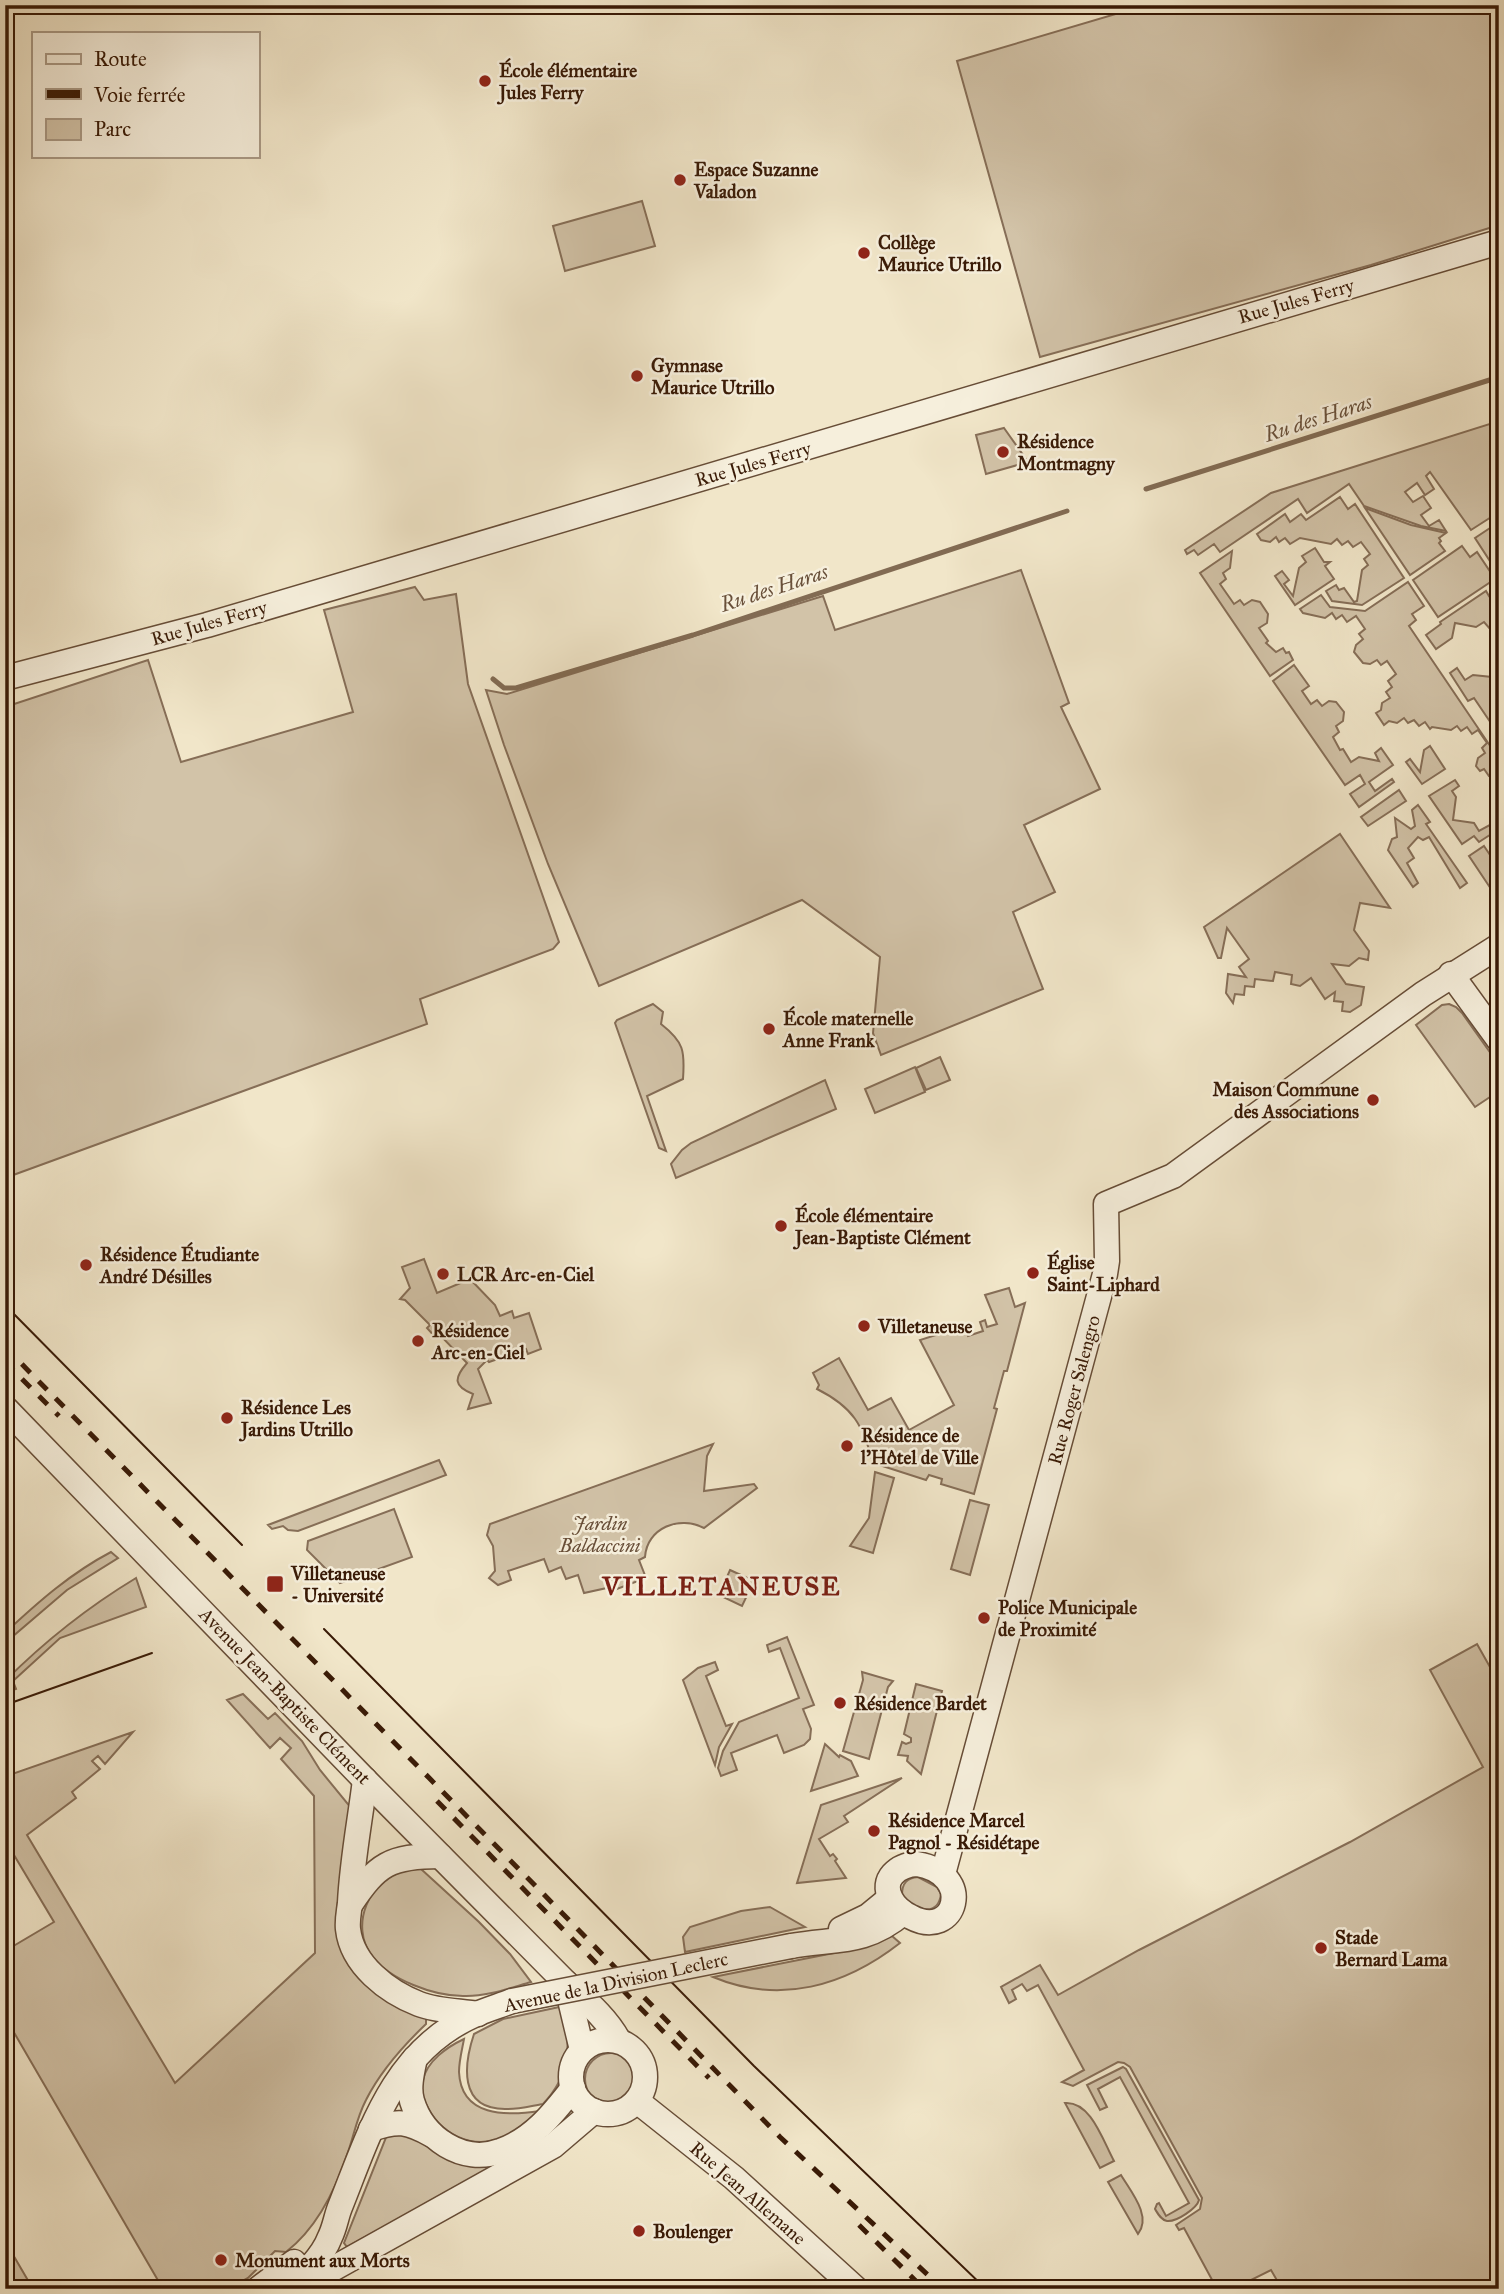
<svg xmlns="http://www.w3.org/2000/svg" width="1504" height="2294" viewBox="0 0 1504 2294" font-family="'IM FELL Great Primer',serif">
<rect width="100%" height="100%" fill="#f1e6c9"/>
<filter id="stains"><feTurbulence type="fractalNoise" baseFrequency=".00286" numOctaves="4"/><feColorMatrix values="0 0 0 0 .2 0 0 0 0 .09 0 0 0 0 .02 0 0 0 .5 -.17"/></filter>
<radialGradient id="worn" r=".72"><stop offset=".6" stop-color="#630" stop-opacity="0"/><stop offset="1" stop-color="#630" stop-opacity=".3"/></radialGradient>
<g fill="#d2c3a8" stroke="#866e57" stroke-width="2">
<path d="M1146,5H1499V225L1371,265L1040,357L957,61Z"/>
<path d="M642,201L655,246L565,271L553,226Z"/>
<path d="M1499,421V512L1471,530L1430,472L1426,476L1434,489L1425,495L1417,483L1405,492L1413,502L1423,496L1431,508L1421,515L1429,526L1439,520L1446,531L1421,526L1364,506L1349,484L1307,513L1298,499L1220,552L1214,544L1198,555L1194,550L1187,554L1185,550L1271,493Z"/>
<path d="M1004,428L1028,462L986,474L976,435Z"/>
<path d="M1340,497L1348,509L1355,504L1404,578L1362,605L1332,601L1326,591L1336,585L1339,590L1344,588L1354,602L1357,601L1362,570L1368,565L1364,559L1370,554L1361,542L1353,547L1348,541L1342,545L1337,539L1331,544L1300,538L1290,544L1285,538L1279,542L1276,537L1270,542L1261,540L1257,534L1285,514L1290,522L1301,514L1306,520Z"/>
<path d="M1365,508L1411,525L1446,533L1439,538L1441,541L1439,543L1445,551L1410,575Z"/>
<path d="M1499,522V575L1475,538Z"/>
<path d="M1462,546L1470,557L1477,552L1495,579L1438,617L1413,580Z"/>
<path d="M1315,548L1324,562H1330L1325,566L1334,579L1295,605L1275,576L1282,571L1289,580L1284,584L1293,596L1299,568L1306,562L1302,556Z"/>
<path d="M1232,551L1230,568L1223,573L1226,579L1220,584L1234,604L1240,600L1244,605L1252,600L1260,602L1268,614L1267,623L1259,628L1268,641L1266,643L1276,652L1283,648L1286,653L1289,652L1293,660L1270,676L1200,573Z"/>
<path d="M1021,570L1069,703L1061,707L1100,789L1024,825L1055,892L1013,912L1043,989L881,1055L873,1033L880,957L802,900L599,986L548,864L504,745L486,690L507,694L823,596L835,630Z"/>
<path d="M1408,582L1424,606L1412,614L1416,620L1409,626L1499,759V778L1489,776L1484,769L1480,771L1476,766L1478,758L1485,753L1482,748L1487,743L1478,730L1472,734L1467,727L1461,731L1457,726L1451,730L1432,727L1430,729L1425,722L1419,726L1414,720L1408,723L1404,718L1397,723L1389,721L1384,725L1376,713L1381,710L1382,703L1390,698L1386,692L1392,687L1388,681L1396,674L1387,661L1381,665L1377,660L1370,664L1363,663L1354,652L1356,645L1363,639L1359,634L1365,629L1356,616L1347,622L1342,615L1336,619L1332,613L1325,618L1303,613L1300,609L1321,595L1330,607L1365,611Z"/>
<path d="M415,587L424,600L456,594L468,684L559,942L553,949L420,999L427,1024L5,1178V707L148,660L181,762L353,712L324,610Z"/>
<path d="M1499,589V639L1484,622L1476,627L1455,623L1452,638L1436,649L1426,635L1441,624L1440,622L1486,591L1489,596Z"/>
<path d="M1294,665L1309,686L1302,691L1311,704L1317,700L1322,706L1329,701L1336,702L1344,712L1343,721L1336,726L1339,732L1333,737L1340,750L1343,749L1351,762L1359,757L1379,761L1375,753L1381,748L1393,765L1369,782L1375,791L1392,779L1394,782L1359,807L1350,794L1365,784L1360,775L1345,785L1273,681Z"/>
<path d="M1457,668L1465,680L1473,675L1492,677L1499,687V735L1474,698L1468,701L1450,673Z"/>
<path d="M1430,746L1445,769L1422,784L1406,762L1410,759L1420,772L1424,750Z"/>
<path d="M1455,780L1459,786L1452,791L1456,797L1453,820L1474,823L1479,831L1499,820V829L1479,842L1474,836L1462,844L1429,796Z"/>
<path d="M1399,790L1406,801L1368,826L1361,817Z"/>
<path d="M1418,805L1430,822L1426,824L1467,883L1460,888L1429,837L1423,840L1418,837L1408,848L1414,858L1407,863L1418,883L1413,887L1388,850L1392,839L1397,837L1395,818L1411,829L1415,826L1412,810Z"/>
<path d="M1340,834L1390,908L1360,903L1354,930L1369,951L1368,960L1359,958L1349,966L1332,964L1346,984L1364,987L1361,1005L1350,1012L1342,1011L1343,1002L1334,1001L1335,992L1325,999L1311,978L1300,986L1291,984L1292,975L1275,972L1273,981L1255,979L1254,987L1245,986L1244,995L1235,994L1233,1003L1226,993L1228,974L1246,977L1239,967L1249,959L1227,928L1221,958H1218L1204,927Z"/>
<path d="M1484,846L1490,855L1495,852L1499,856V884L1491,889L1469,856Z"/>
<path d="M653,1004L663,1012L661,1024C684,1042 685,1051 683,1079L647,1096L666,1151L659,1148L615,1023L617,1020Z"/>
<path d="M1449,1004L1456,1007L1462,1013L1499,1065V1091L1475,1107L1416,1025L1442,1005Z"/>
<path d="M940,1057L950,1080L926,1090L916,1068Z"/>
<path d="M915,1067L925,1092L875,1113L865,1089Z"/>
<path d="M825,1080L836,1109L676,1178L671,1164L682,1150L691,1143Z"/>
<path d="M424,1259L437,1293L470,1279L495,1305L500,1316L512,1311L514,1318L529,1313L541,1349L528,1354L526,1349L489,1362L487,1360L478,1369L491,1403L468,1409L473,1394C453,1386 454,1378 467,1363L440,1335L436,1338L427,1328L430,1325L405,1300L400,1299L410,1288L402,1267Z"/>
<path d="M1009,1288L1015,1307L1025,1303L1007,1371H1004L994,1408L997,1409L974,1494L941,1484L942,1479L929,1475L926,1480L873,1463C863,1425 853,1407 817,1389L819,1385L813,1373L839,1358L868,1410L891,1398L909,1430L954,1405L920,1340L964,1326L968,1336L983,1331L980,1322L985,1320L987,1327L997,1324L985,1295Z"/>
<path d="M713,1444L707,1456L704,1491L754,1484L757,1488L704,1528C679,1515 647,1528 645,1557L639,1560L646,1578L609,1592L607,1588L584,1593L578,1575L566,1579L561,1567L549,1572L544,1559L508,1571L511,1580L498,1585L489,1578L495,1571L493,1546L487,1535L490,1524Z"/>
<path d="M439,1460L446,1475L298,1531L288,1530L283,1526L272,1529L268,1525Z"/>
<path d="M875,1472L894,1478L873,1553L850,1546L869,1518Z"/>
<path d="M970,1500L989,1505L970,1575L951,1569Z"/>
<path d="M394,1509L412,1557L340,1583L307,1550L308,1541Z"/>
<path d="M111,1552L118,1558L67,1590L5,1643V1633C38,1602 71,1573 111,1552Z"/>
<path d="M730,1570L754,1581L742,1606L719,1595Z"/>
<path d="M136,1578L146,1607L60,1638L13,1681L16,1689L5,1693V1681C45,1641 88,1607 136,1578Z"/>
<path d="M787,1637L814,1705L803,1709L811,1729L810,1739L804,1745L784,1753L777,1735L731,1753L737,1770L721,1776L718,1768L723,1751L739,1722L799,1698L780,1648L769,1652L767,1645Z"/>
<path d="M1477,1644L1499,1683V2289H1282L1271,2270L1233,2289H1217L1184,2228L1179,2230L1176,2225L1200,2209L1202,2198L1130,2067L1124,2063L1118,2062L1073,2086L1062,2082L1084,2070L1038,1985L1027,1991L1022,1984L1012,1990L1016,1999L1009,2003L1001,1987L1040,1965L1058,1995L1139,1950L1350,1842L1483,1767L1430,1670Z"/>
<path d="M715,1662L718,1670L706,1676L726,1726L732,1724L719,1747L715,1765L683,1680L698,1668Z"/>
<path d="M862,1672L893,1681L888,1687L869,1759L843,1751L863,1680Z"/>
<path d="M916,1684L942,1691L921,1774L907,1761L908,1756L898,1755L902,1742L906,1744L911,1742V1738L904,1734Z"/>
<path d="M243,1694L268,1719L275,1713L302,1741L320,1770L352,1809L341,1932L426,2018V2024C403,2046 380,2072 366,2100C357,2117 354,2135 348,2152C336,2189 317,2228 286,2252L275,2251L248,2278L228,2289H163L5,2017V1951L54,1922L5,1840V1791L12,1790L9,1778L12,1774L133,1732L105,1764L98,1756L92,1761L100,1769L72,1792L76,1798L27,1835L175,2083L315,1953L314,1796L281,1759L291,1748L280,1738L270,1748L227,1700Z"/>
<path d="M825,1744L839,1757L840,1755L851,1761L858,1776L811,1791Z"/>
<path d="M902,1778L844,1816L848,1822L819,1839L830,1856L833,1854L837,1859L835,1861L846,1878L797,1883L821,1805Z"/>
<path d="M421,1869L479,1922L510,1954L531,1982C510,1988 486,1997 463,1996C434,1996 390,1980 372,1956C349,1926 369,1879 405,1870C410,1868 416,1869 421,1869Z"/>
<path d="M918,1877L937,1887L941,1894C938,1918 913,1910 902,1895C902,1883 907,1878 918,1877Z"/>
<path d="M770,1907L805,1927L685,1952L683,1937L690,1927L741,1911Z"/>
<path d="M892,1936L900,1943C845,1986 780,2005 713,1977L849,1950Z"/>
<path d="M564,2006C570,2044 572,2074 543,2104C531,2106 517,2110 505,2109C458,2109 464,2064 474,2034L503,2019Z"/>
<path d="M464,2039C462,2050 459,2061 459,2072C461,2117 506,2116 540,2111C527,2121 515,2134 499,2139C470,2149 440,2133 427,2106C423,2098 420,2089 423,2080C427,2061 447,2047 464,2039Z"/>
<circle cx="611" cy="2079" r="26"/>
<path d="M1123,2067L1126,2069L1199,2200C1197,2208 1177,2222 1167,2221C1161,2220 1158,2214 1155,2209L1157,2204L1159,2203L1166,2216L1189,2203L1120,2077L1098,2089L1107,2107L1100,2110L1087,2085Z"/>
<path d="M1065,2103C1091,2101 1103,2141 1114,2161L1100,2168Z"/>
<path d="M397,2129L485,2166L499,2165L347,2247L344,2243L389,2130Z"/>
<path d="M1121,2175C1131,2192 1152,2216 1138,2234L1108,2182Z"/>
<path d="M5,2241L33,2289H5Z"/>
</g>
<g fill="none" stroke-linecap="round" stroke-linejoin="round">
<g stroke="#826b53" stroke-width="5">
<path d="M1146,489L1499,377"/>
<path d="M493,679L504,688H516L693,635L1067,511"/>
</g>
<g stroke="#674d37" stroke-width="27">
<g id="tertiary">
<path d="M5,678L207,625L1499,242"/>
<path d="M1451,974L1499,1040"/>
<path d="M5,1408L365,1780L566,1983C586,2001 606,2017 619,2041"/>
<path d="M365,1780C360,1821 352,1861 350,1903C349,1912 347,1920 348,1929C352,1965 388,1992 419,2004C437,2011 459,2011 478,2014"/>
<path d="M917,1864C976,1874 956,1941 911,1917C903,1913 895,1907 891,1899C880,1879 898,1865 917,1864Z"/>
<path d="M943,1874L1105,1274L1107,1261L1106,1204L1173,1176L1423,994L1499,946"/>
<path d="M350,1905C377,1864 390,1856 440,1856"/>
<path d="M841,1929L868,1916L890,1898"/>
<path d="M791,1946C836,1938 865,1945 903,1913"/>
<path d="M566,1983L582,2050"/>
<circle cx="608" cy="2077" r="37"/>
<path d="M415,2058C412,2072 408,2088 412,2101C423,2138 463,2165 500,2151C532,2140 553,2114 573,2088"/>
<path d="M637,2101L734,2178L856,2289"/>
<path d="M371,2129C398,2120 407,2121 432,2135"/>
<path d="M297,2283L329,2271L553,2146L594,2111"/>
<path d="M258,2289L294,2262"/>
<path d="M285,2289C302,2278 323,2256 330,2237C335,2227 336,2217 340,2207C370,2132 393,2052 472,2016C485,2010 499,2006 512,2001"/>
</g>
</g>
<use href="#tertiary" stroke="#f6efdc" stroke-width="24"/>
<g stroke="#391a06" stroke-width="2">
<path d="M5,1305L242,1545"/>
<path d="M324,1629L754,2066L986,2289"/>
<path d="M5,1705L152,1653"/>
</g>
<g stroke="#391a06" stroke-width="5" stroke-dasharray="12 12" stroke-linecap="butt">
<path d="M5,1347L566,1917L780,2137L943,2289"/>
<path d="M5,1362L59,1416"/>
<path d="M437,1801L709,2078"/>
<path d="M859,2225L924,2289"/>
</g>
<g stroke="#674d37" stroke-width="27" stroke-linecap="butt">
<path id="tertiary-bridge" d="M512,2001L791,1946"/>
</g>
<use href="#tertiary-bridge" stroke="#f6efdc" stroke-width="24"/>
</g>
<g fill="#8f2418" stroke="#f6efdc" stroke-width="2.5">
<circle cx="485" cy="81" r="7"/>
<circle cx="680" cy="180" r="7"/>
<circle cx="864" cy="253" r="7"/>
<circle cx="637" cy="376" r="7"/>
<circle cx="1003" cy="452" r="7"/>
<circle cx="769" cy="1029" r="7"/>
<circle cx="1373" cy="1100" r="7"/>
<circle cx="781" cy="1226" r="7"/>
<circle cx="86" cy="1265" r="7"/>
<circle cx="1033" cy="1273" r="7"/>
<circle cx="443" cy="1274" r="7"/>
<circle cx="864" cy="1326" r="7"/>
<circle cx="418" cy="1341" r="7"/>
<circle cx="227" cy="1418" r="7"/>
<circle cx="847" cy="1446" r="7"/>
<rect x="266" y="1575" width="18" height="18" rx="3.5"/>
<circle cx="984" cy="1618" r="7"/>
<circle cx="840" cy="1703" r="7"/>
<circle cx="874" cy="1831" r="7"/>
<circle cx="1321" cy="1948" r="7"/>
<circle cx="639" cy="2231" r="7"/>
<circle cx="221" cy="2260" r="7"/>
</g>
<g text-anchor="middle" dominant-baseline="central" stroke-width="5" stroke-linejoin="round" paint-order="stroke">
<g font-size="19" font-weight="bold" fill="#391a06" stroke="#f6efdc" text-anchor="start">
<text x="499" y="70">École élémentaire<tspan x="499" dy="22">Jules Ferry</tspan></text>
<text x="694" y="169">Espace Suzanne<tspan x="694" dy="22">Valadon</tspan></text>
<text x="878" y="242">Collège<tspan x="878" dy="22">Maurice Utrillo</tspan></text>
<text x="651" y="365">Gymnase<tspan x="651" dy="22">Maurice Utrillo</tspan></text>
<text x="1017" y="441">Résidence<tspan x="1017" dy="22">Montmagny</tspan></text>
<text x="783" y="1018">École maternelle<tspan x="783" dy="22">Anne Frank</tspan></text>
<text x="1359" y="1089" text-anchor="end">Maison Commune<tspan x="1359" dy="22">des Associations</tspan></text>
<text x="795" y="1215">École élémentaire<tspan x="795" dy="22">Jean-Baptiste Clément</tspan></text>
<text x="100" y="1254">Résidence Étudiante<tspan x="100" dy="22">André Désilles</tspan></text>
<text x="1047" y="1262">Église<tspan x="1047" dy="22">Saint-Liphard</tspan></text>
<text x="457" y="1274">LCR Arc-en-Ciel</text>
<text x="878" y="1326">Villetaneuse</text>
<text x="432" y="1330">Résidence<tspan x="432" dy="22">Arc-en-Ciel</tspan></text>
<text x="241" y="1407">Résidence Les<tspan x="241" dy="22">Jardins Utrillo</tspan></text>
<text x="861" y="1435">Résidence de<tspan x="861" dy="22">l'Hôtel de Ville</tspan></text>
<text x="291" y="1573">Villetaneuse<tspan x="291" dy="22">- Université</tspan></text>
<text x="998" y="1607">Police Municipale<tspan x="998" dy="22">de Proximité</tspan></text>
<text x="854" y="1703">Résidence Bardet</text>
<text x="888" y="1820">Résidence Marcel<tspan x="888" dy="22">Pagnol - Résidétape</tspan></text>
<text x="1335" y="1937">Stade<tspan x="1335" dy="22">Bernard Lama</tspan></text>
<text x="653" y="2231">Boulenger</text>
<text x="235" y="2260">Monument aux Morts</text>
</g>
<g font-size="19" fill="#391a06" stroke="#f6efdc">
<text transform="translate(1296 301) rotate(-16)">Rue Jules Ferry</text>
<text transform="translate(753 464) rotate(-16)">Rue Jules Ferry</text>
<text transform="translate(209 623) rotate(-16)">Rue Jules Ferry</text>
<text transform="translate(1074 1390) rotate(-75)">Rue Roger Salengro</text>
<text transform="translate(285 1696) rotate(46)">Avenue Jean-Baptiste Clément</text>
<text transform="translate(616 1982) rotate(-12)">Avenue de la Division Leclerc</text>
<text transform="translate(748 2193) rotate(41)">Rue Jean Allemane</text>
</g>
<g font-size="19" font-style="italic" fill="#674d37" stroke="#f6efdc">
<text x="600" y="1523">Jardin<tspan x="600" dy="22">Baldaccini</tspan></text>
</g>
<g font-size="21" font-style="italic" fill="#69503a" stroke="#f6efdc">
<text transform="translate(1318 418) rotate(-18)">Ru des Haras</text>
<text transform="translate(774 588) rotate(-18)">Ru des Haras</text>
</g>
<g font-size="26" font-weight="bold" letter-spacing="2" fill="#7a1f14" stroke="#f6efdc">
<text x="722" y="1586">VILLETANEUSE</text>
</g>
</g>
<rect width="1504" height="2294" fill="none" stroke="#f1e6c9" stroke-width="28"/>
<rect x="7" y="7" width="1490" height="2280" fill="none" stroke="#391a06" stroke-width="3.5"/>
<rect x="14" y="14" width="1476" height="2266" fill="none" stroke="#391a06" stroke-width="2"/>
<rect x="32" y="32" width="228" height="126" fill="#f6efdc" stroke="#aa9a86" stroke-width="2"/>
<rect x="46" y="54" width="35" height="10" fill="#f6efdc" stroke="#aa9a86" stroke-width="2"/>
<text x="94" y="66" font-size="21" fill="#391a06">Route</text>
<rect x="46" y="89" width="35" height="10" fill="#391a06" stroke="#aa9a86" stroke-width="2"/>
<text x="94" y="102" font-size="21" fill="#391a06">Voie ferrée</text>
<rect x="46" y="119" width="35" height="21" fill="#d2c3a8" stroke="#aa9a86" stroke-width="2"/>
<text x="94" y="136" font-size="21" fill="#391a06">Parc</text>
<rect width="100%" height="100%" filter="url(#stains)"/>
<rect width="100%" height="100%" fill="url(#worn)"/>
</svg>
